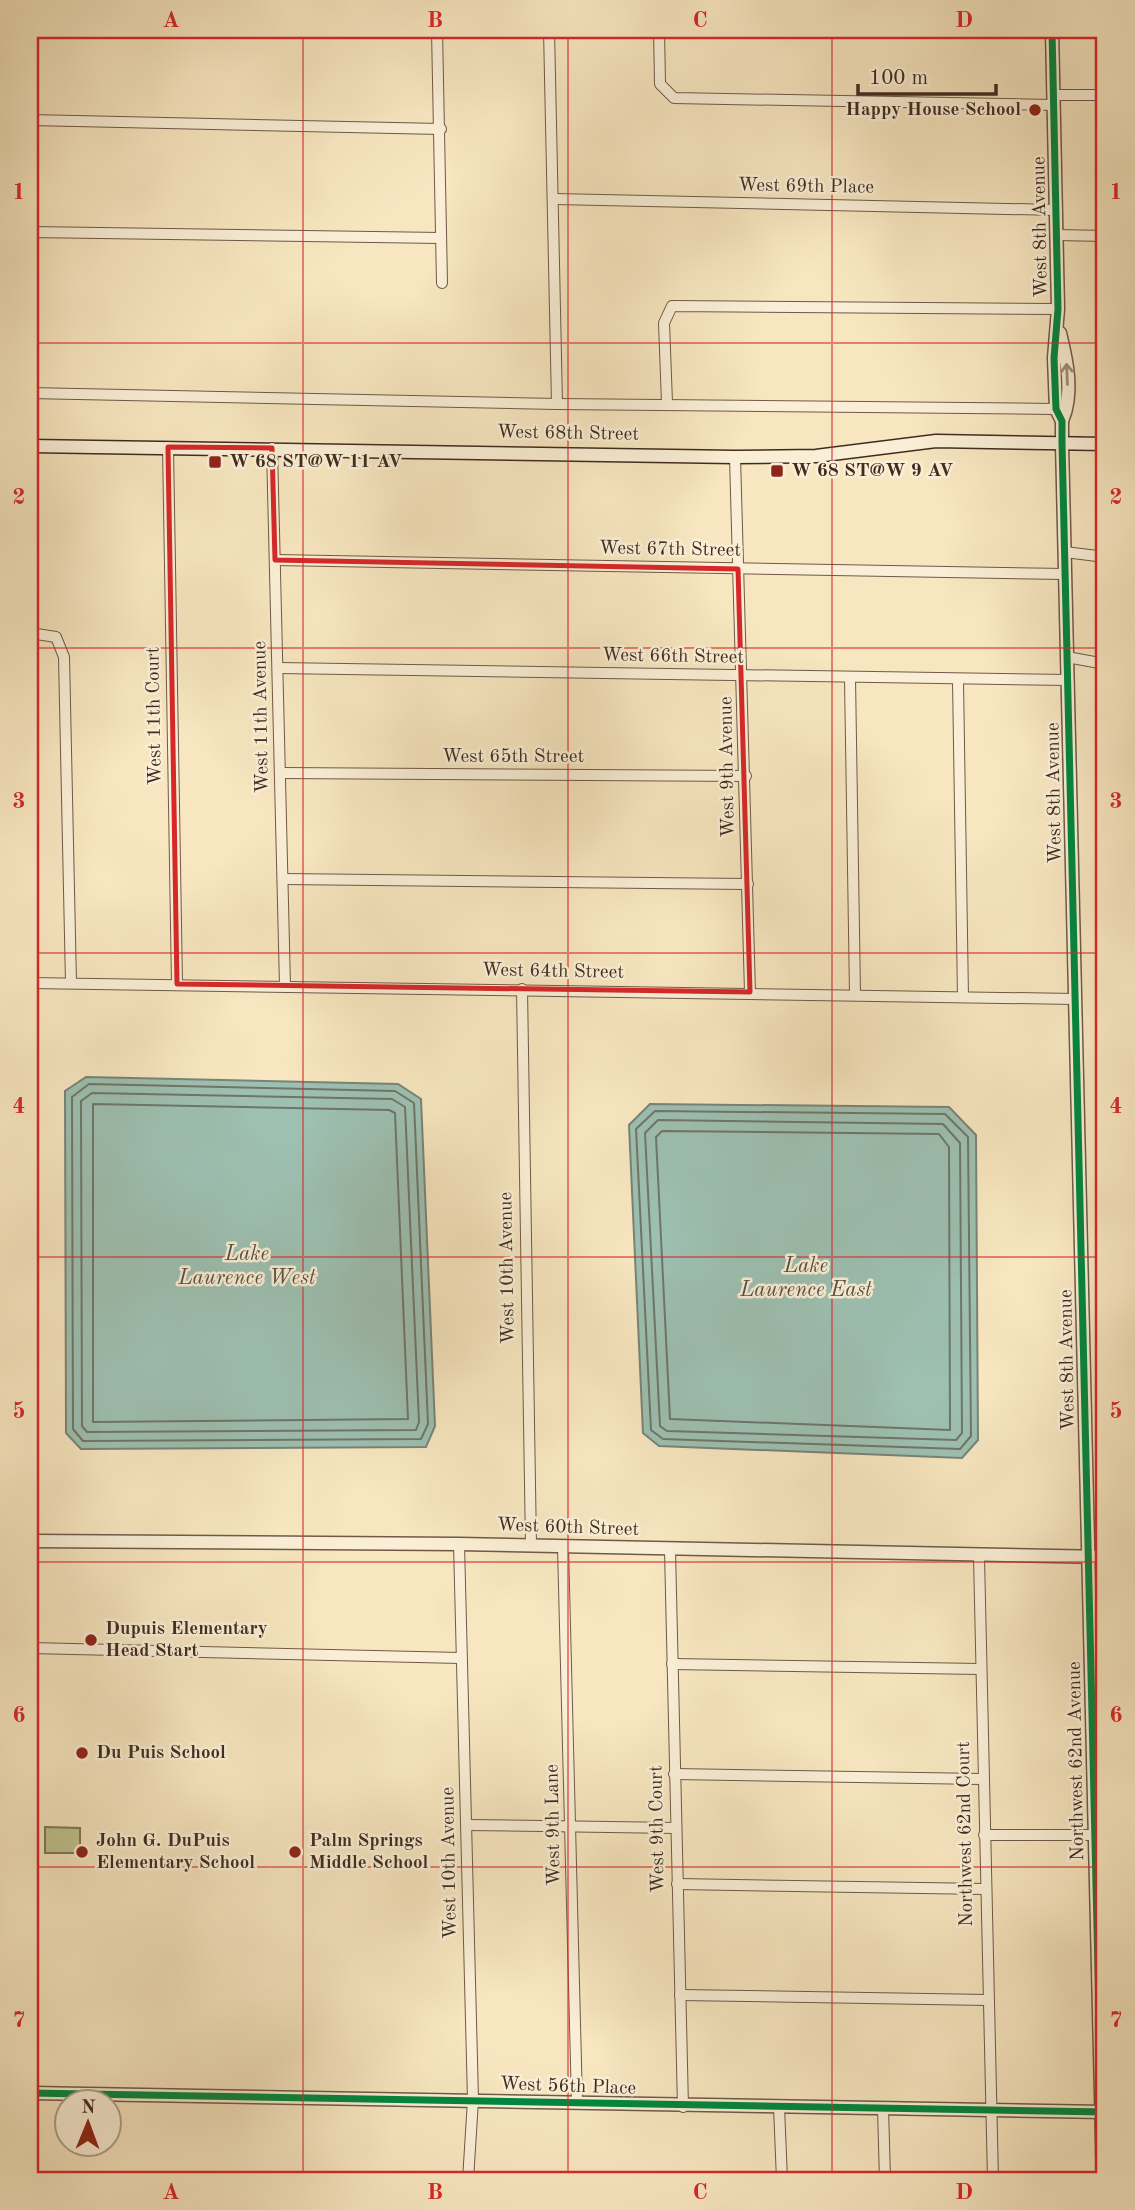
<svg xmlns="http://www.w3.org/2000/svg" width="1135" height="2210" viewBox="0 0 1135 2210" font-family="'Old Standard TT',serif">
<rect width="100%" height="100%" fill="#f7e6c0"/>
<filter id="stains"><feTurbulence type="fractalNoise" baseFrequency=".00286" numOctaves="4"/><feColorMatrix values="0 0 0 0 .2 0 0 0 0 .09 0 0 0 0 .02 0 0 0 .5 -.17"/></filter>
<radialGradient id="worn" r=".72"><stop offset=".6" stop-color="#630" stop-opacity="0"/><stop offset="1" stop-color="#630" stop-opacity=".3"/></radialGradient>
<path fill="#c1c490" stroke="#807858" stroke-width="2" d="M45,1827L80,1828V1853H45Z"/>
<g fill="#9dc0b2" stroke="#788477" stroke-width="2">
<path d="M86,1077L398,1084L421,1099L435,1426L426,1447L81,1449L66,1433L65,1091Z"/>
<path d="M650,1104L949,1107L976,1135L978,1440L962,1458L659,1446L643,1433L629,1125Z"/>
</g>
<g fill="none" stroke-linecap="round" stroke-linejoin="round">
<g stroke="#6e7668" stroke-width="2">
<path d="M89,1084L395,1091L414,1103L428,1424L421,1439L83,1441L73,1429L72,1097Z"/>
<path d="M92,1093L392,1099L405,1107L419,1422L416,1430L87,1432L82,1426L81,1101Z"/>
<path d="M93,1104L389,1110L395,1113L408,1419L93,1422Z"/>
<path d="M655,1111L945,1114L968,1137L971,1436L960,1449L663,1439L651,1430L636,1129Z"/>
<path d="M658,1120L943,1124L960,1143L962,1433L956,1440L667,1431L660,1426L645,1133Z"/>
<path d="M662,1131L939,1134L949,1147L950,1430L670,1419L656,1137Z"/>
</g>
<g stroke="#6e5a47" stroke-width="12">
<g id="minor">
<path d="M437,30L442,283"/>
<path d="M549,30L557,404"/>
<path d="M659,30L660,84L674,98L1054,105"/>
<path d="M1054,95H1105"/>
<path d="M30,120L441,129"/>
<path d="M555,199L1057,210"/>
<path d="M30,232L441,238"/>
<path d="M1057,235L1105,236"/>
<path d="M30,393L557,404L1056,409"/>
<path d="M667,403L664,323L672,306L1058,309"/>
<path d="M168,447L177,984"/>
<path d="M272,448L285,986"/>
<path d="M735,457L750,992"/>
<path d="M1065,552L1105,557"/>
<path d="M275,560L1065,574"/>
<path d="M30,633L56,637L64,657L71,983"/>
<path d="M1067,657L1105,664"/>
<path d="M278,668L1068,680"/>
<path d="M850,678L855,994"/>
<path d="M958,681L963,997"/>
<path d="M280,773L746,776"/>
<path d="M283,879L748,884"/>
<path d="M30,983L1075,999"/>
<path d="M522,989L531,1546"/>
<path d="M459,1544L473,2100L468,2180"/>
<path d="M563,1547L577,2103"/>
<path d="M670,1550L683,2107"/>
<path d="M979,1557L993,2180"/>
<path d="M30,1648L461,1658"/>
<path d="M672,1664L980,1669"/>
<path d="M1091,1668H1105"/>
<path d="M674,1774L983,1779"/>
<path d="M467,1825L676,1828"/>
<path d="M984,1835H1094"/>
<path d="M677,1884L985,1889"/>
<path d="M680,1995L988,2000"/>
<path d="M779,2107L782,2180"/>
<path d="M883,2108L885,2180"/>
</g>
</g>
<g stroke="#6e5a47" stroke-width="15">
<g id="tertiary">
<path d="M1052,30L1058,309L1054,358L1056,409L1062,421V443L1103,2180"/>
<path d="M1060,333C1067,361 1074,394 1062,421"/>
<path d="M30,1541L459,1544L1105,1557"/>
<path d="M30,2093L1105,2112"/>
</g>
</g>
<g stroke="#402b1f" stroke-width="15">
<path id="secondary" d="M30,446L735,457L816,456L936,441L1105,444"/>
</g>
<use href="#minor" stroke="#faefd6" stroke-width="10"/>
<use href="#tertiary" stroke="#faefd6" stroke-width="12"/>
<use href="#secondary" stroke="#faefd6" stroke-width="12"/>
<g stroke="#faefd6" stroke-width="11">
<g id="cycleway">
<path d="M1052,30L1058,309L1054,358L1056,409L1062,421V443L1103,2180"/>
<path d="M30,2093L1105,2112"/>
</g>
</g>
<use href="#cycleway" stroke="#00873e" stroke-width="7"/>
</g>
<defs><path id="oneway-shaft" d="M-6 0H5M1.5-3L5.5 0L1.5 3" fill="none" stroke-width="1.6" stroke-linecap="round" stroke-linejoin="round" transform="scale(1.75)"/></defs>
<use stroke="#9d8d7a" href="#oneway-shaft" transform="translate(1067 374) rotate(-92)"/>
<path fill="none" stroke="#d62828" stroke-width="5" stroke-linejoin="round" d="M168,447L272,448L275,560L738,569L750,992L177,984Z"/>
<path fill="none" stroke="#d62828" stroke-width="2" stroke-opacity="0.55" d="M303,30V2180M568,30V2180M832,30V2180M30,343H1105M30,648H1105M30,953H1105M30,1257H1105M30,1562H1105M30,1867H1105"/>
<g fill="#8f2418" stroke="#faefd6" stroke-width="2.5">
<circle cx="1035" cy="110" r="7"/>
<rect x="208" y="455" width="14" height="14" rx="3.5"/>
<rect x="770" y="464" width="14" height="14" rx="3.5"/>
<circle cx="91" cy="1640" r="7"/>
<circle cx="82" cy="1753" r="7"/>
<circle cx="82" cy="1852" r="7"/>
<circle cx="295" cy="1852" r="7"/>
</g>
<g text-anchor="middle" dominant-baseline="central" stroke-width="5" stroke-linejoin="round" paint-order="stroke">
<g font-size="19" font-weight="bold" fill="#402b1f" stroke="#faefd6" text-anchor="start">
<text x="1021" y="110" text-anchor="end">Happy House School</text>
<text x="229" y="462">W 68 ST@W 11 AV</text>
<text x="791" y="471">W 68 ST@W 9 AV</text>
<text x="105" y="1629">Dupuis Elementary<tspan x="105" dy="22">Head Start</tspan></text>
<text x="96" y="1753">Du Puis School</text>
<text x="96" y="1841">John G. DuPuis<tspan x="96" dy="22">Elementary School</tspan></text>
<text x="309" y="1841">Palm Springs<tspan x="309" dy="22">Middle School</tspan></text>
</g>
<g font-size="19" fill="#402b1f" stroke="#faefd6">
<text transform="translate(806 187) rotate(1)">West 69th Place</text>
<text transform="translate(1041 227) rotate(-91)">West 8th Avenue</text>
<text transform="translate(568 434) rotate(1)">West 68th Street</text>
<text transform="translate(670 550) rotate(1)">West 67th Street</text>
<text transform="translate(673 657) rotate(1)">West 66th Street</text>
<text transform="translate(155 716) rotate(-91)">West 11th Court</text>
<text transform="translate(262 717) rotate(-91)">West 11th Avenue</text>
<text x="513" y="757">West 65th Street</text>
<text transform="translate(728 767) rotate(-91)">West 9th Avenue</text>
<text transform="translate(1055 793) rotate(-91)">West 8th Avenue</text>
<text transform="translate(553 972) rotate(1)">West 64th Street</text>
<text transform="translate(508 1268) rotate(-91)">West 10th Avenue</text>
<text transform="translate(1068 1360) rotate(-91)">West 8th Avenue</text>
<text transform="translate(568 1528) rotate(2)">West 60th Street</text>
<text transform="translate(1077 1761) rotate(-91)">Northwest 62nd Avenue</text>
<text transform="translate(554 1825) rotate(-91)">West 9th Lane</text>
<text transform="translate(658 1829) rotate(-91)">West 9th Court</text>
<text transform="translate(966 1834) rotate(-91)">Northwest 62nd Court</text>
<text transform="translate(450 1863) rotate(-91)">West 10th Avenue</text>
<text transform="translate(568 2087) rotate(2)">West 56th Place</text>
</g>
<g font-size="21" font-style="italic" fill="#575044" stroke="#faefd6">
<text x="247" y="1254">Lake<tspan x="247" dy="24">Laurence West</tspan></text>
<text x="806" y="1266">Lake<tspan x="806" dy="24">Laurence East</tspan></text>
</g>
</g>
<rect width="1135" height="2210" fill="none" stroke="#f7e6c0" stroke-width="77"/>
<g transform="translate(88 2123) rotate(1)"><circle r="33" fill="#faefd6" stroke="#b0a18d" stroke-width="2"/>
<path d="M0-5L12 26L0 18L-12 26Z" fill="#8f2418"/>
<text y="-10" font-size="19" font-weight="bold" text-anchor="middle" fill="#402b1f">N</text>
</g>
<path d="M858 84v10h138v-10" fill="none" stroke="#402b1f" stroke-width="3.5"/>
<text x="869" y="84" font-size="21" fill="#402b1f" stroke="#faefd6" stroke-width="5" paint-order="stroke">100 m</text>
<rect x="38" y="38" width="1058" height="2134" fill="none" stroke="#d62828" stroke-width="2.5"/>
<g font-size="23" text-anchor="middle" font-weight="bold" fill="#d62828">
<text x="171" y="27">A</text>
<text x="435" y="27">B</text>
<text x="700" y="27">C</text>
<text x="964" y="27">D</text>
<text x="19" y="199">1</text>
<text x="1116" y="199">1</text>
<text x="19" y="504">2</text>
<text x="1116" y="504">2</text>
<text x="19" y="808">3</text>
<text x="1116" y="808">3</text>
<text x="19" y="1113">4</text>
<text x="1116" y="1113">4</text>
<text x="19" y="1418">5</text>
<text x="1116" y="1418">5</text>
<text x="19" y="1722">6</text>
<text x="1116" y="1722">6</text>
<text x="19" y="2027">7</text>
<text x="1116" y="2027">7</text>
<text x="171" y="2199">A</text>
<text x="435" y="2199">B</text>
<text x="700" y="2199">C</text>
<text x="964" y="2199">D</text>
</g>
<rect width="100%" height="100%" filter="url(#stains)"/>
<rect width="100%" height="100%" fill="url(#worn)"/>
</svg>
